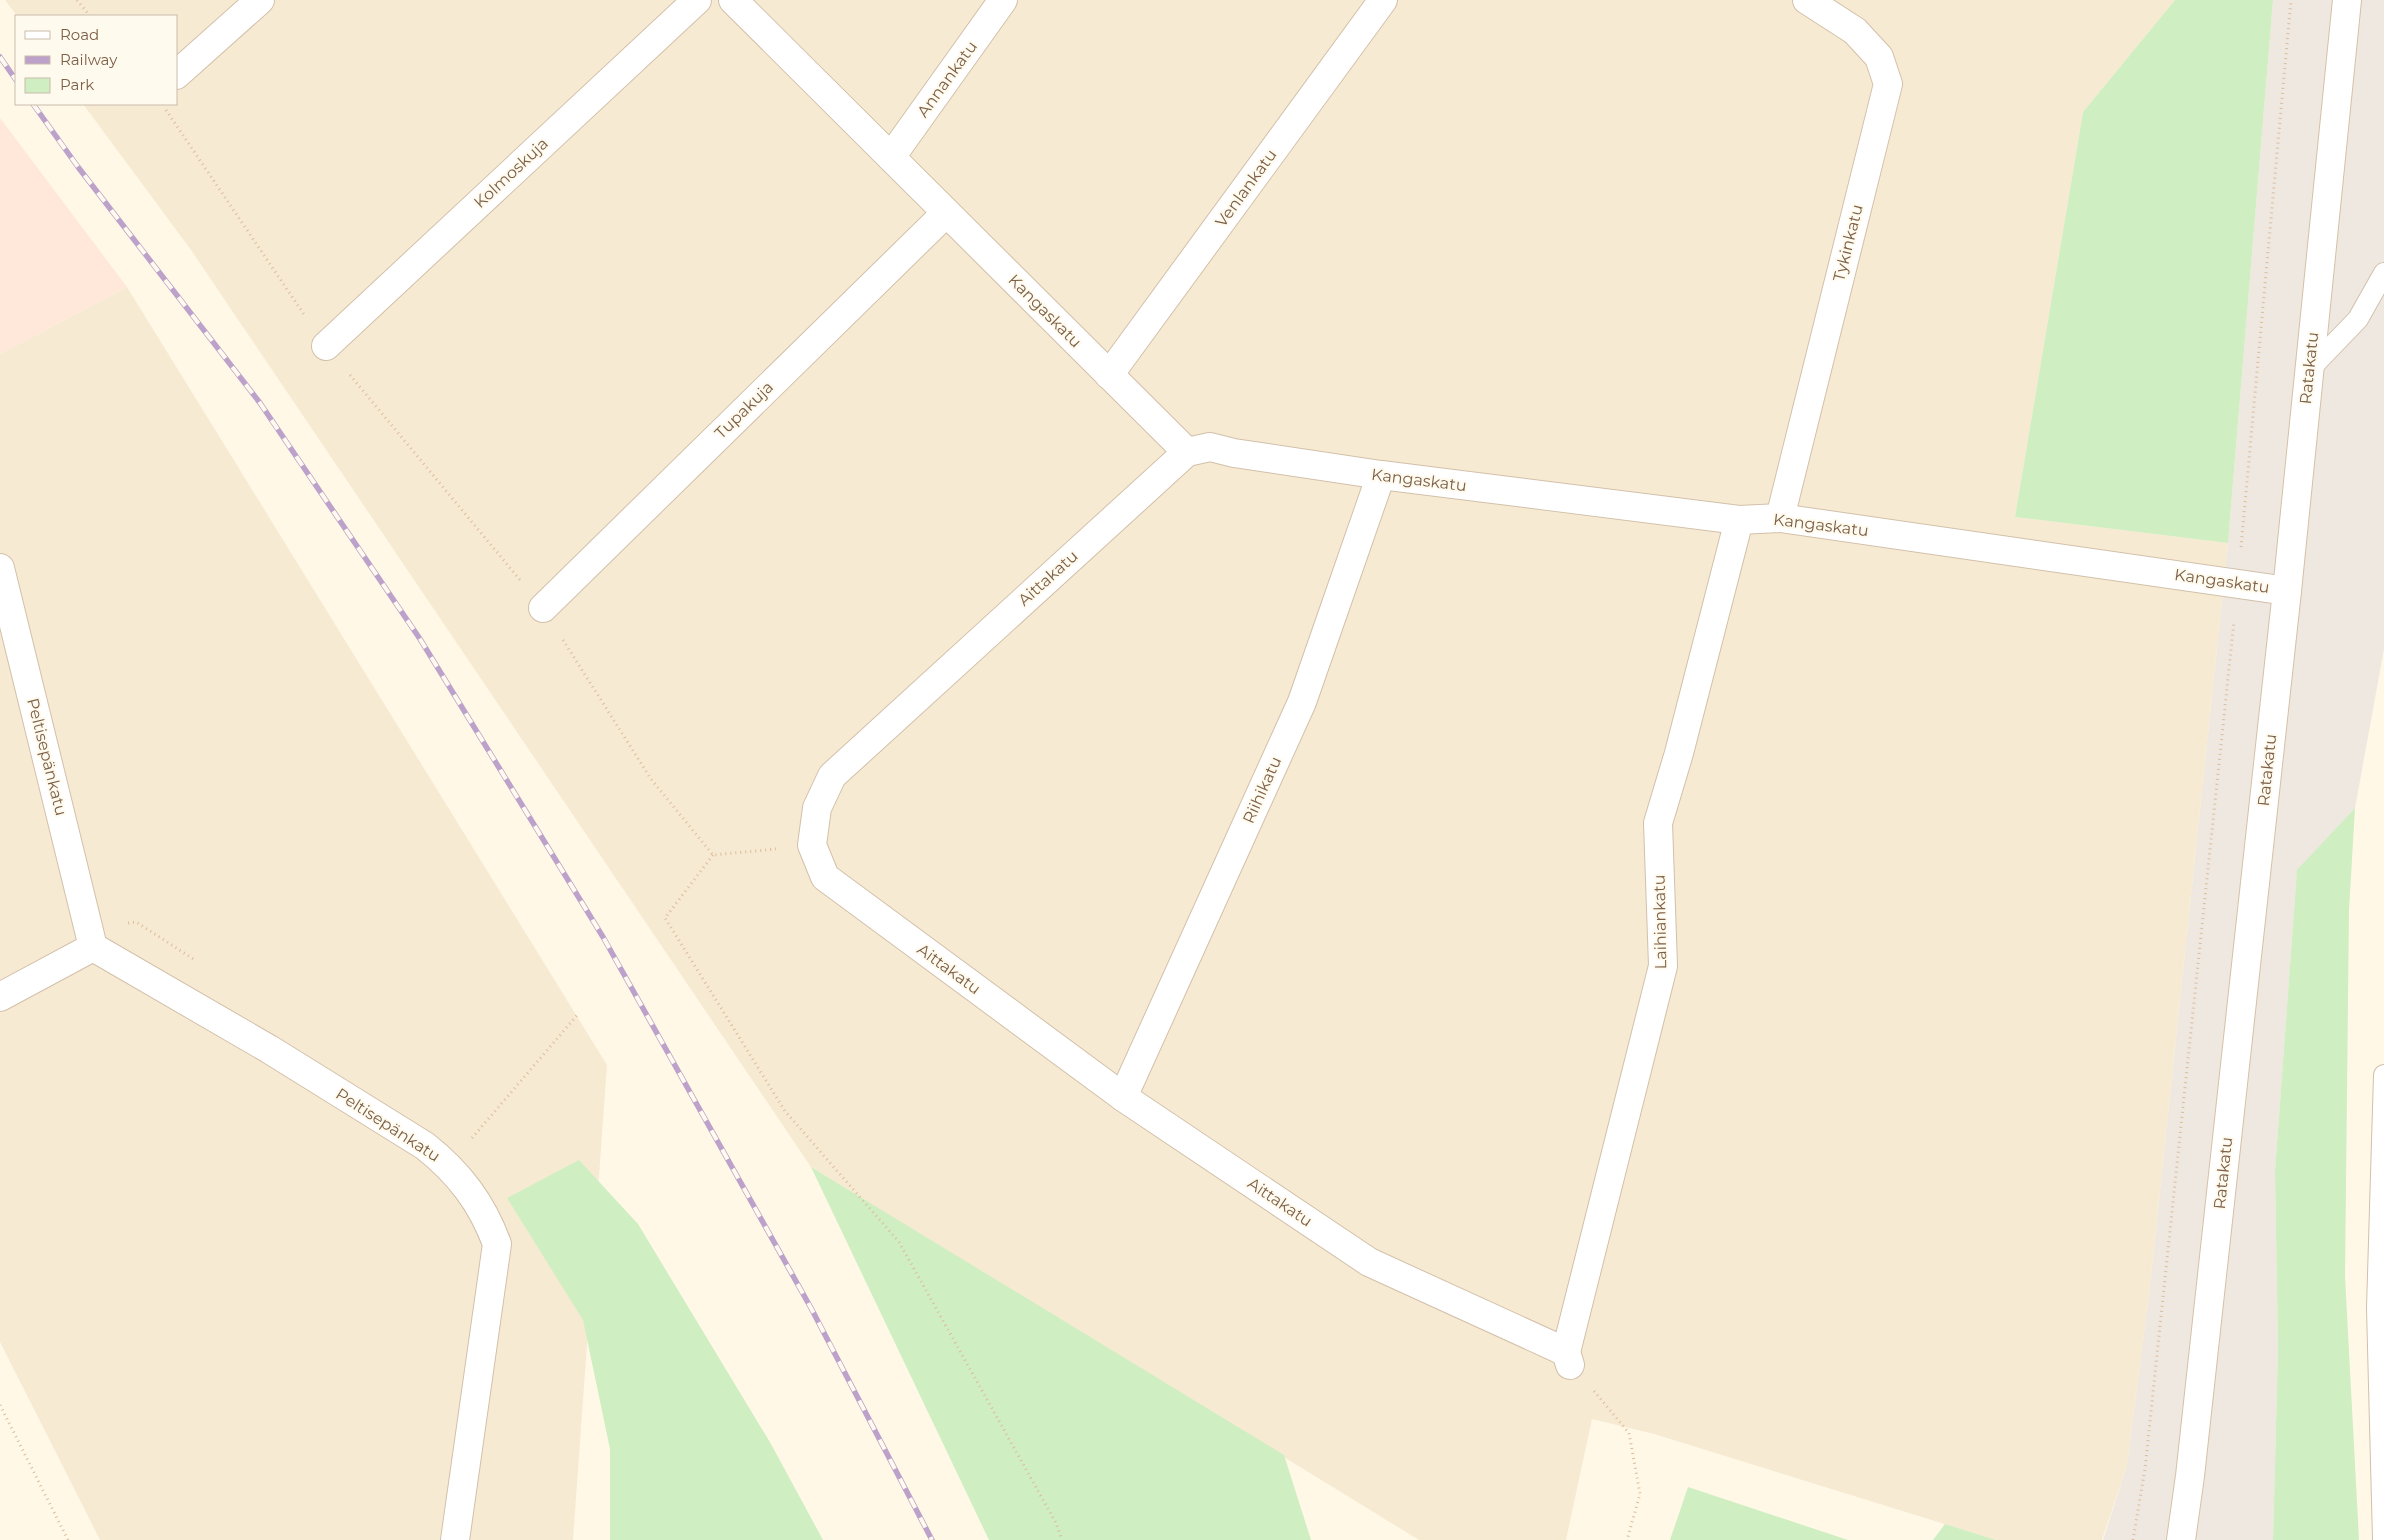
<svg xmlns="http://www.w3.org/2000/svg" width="2384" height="1540" viewBox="0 0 2384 1540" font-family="Montserrat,sans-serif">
<rect width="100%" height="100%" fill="#fff8e6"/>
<g fill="#f7ead3">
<path d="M5,0H2175L2083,112L2015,517L2228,543L2150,1286L2127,1466L2102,1540H1996L1654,1434L1592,1419L1566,1540H1419L811,1167L191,250L83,104H176V16H17Z"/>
<path d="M127,287L607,1065L573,1540H100L0,1342V354Z"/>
</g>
<path fill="#ffe8d9" d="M0,118L127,287L0,354Z"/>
<path fill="#eee8e0" d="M2273,0H2384V649L2355,808L2297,871L2275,1171L2278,1349L2273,1540H2103L2127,1466L2150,1286L2228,543Z"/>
<g fill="#cfeec2">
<path d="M2175,0H2273L2228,543L2015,517L2083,112Z"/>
<path d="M2355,808L2349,910L2345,1276L2359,1540H2273L2278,1349L2275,1171L2297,870Z"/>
<path d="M579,1160L638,1224L771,1444L823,1540H610V1449L583,1320L507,1198Z"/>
<path d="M811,1167L1284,1455L1311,1540H989Z"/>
<path d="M1688,1487L1848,1540H1670Z"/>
<path d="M1945,1524L1996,1540H1933Z"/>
</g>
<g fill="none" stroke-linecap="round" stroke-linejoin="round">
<g stroke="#d2c0aa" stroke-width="22">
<g id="service">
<path d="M2309,370L2358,319L2384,273"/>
<path d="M2383,1540L2377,1308L2384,1075"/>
</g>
</g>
<g stroke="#d2c0aa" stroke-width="30">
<g id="minor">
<path d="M733,0L1187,452L1210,447L1234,453L1381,475L1739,520L1780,518L2287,591"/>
<path d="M176,75L260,0"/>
<path d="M891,157L1003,0"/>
<path d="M326,346L697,0"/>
<path d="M1109,375L1383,0"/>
<path d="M1187,452L832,776L817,808L812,845L825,877L1123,1097L1369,1262L1566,1352L1570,1365"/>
<path d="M1780,518L1888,84L1879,57L1855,31L1807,0"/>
<path d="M0,568L93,947"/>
<path d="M543,608L946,213"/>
<path d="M0,997L93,947L269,1049L425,1146C459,1173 482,1203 497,1244L455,1540"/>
<path d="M1123,1097L1302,702L1381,475"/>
<path d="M1566,1352L1663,966L1658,823L1679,753L1739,520"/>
</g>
</g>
<g stroke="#d5c1a7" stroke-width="30">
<path id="secondary" d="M2181,1540L2190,1476L2287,591L2347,0"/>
</g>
<g stroke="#ddbc9c" stroke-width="3" stroke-dasharray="1 4" stroke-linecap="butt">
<path d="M77,0L90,16"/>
<path d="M166,110L305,316"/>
<path d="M350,375L520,580"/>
<path d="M2241,547L2291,0"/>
<path d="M563,640L651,779L713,855L776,849"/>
<path d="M713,855L665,918L785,1111L899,1242L1056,1523L1062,1540"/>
<path d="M128,923L136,922L195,960"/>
<path d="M472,1138L579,1013"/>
<path d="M1594,1391L1629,1433L1640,1494L1627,1540"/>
<path d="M0,1405L68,1540"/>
<path d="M2133,1540L2145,1469L2234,621"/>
</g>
<use href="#service" stroke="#fff" stroke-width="20"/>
<use href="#minor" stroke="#fff" stroke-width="28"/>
<use href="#secondary" stroke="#fff" stroke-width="28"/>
<g stroke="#bca2ca" stroke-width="5.5">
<g id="rail">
<path d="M0,57L16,80"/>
<path d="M33,104L78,167L260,403L420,639L603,937L811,1308L932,1540"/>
</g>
</g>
<use href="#rail" stroke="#fffaee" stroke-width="4" stroke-dasharray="11" stroke-linecap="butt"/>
</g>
<g text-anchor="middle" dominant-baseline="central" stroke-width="4" stroke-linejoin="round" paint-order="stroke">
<g font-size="16" fill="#7b5f47" stroke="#fffaee">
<text transform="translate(947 79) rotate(-54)">Annankatu</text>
<text transform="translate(511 173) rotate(-43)">Kolmoskuja</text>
<text transform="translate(1246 188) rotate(-54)">Venlankatu</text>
<text transform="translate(1848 243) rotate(-76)">Tykinkatu</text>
<text transform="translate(1045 311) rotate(45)">Kangaskatu</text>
<text transform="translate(2309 368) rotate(-84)">Ratakatu</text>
<text transform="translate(744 410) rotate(-44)">Tupakuja</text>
<text transform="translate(1419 480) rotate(7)">Kangaskatu</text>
<text transform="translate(1821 525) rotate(7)">Kangaskatu</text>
<text transform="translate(1048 578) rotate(-42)">Aittakatu</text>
<text transform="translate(2222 581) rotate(8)">Kangaskatu</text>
<text transform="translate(47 757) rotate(76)">Peltisepänkatu</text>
<text transform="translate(2267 770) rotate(-84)">Ratakatu</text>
<text transform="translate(1262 790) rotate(-66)">Riihikatu</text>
<text transform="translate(1660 922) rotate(-91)">Laihiankatu</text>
<text transform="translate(949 969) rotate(36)">Aittakatu</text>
<text transform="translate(388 1125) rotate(33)">Peltisepänkatu</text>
<text transform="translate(2223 1173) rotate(-84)">Ratakatu</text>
<text transform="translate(1280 1202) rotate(34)">Aittakatu</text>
</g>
</g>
<rect x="15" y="15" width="162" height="90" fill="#fffaee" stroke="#cabcab"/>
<rect x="25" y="31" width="25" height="8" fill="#ffffff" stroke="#cabcab"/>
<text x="60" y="40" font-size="15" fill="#7b5f47">Road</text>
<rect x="25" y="56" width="25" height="8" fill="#bca2ca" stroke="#cabcab"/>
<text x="60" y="65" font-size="15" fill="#7b5f47">Railway</text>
<rect x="25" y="78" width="25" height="15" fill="#cfeec2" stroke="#cabcab"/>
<text x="60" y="90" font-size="15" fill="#7b5f47">Park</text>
</svg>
